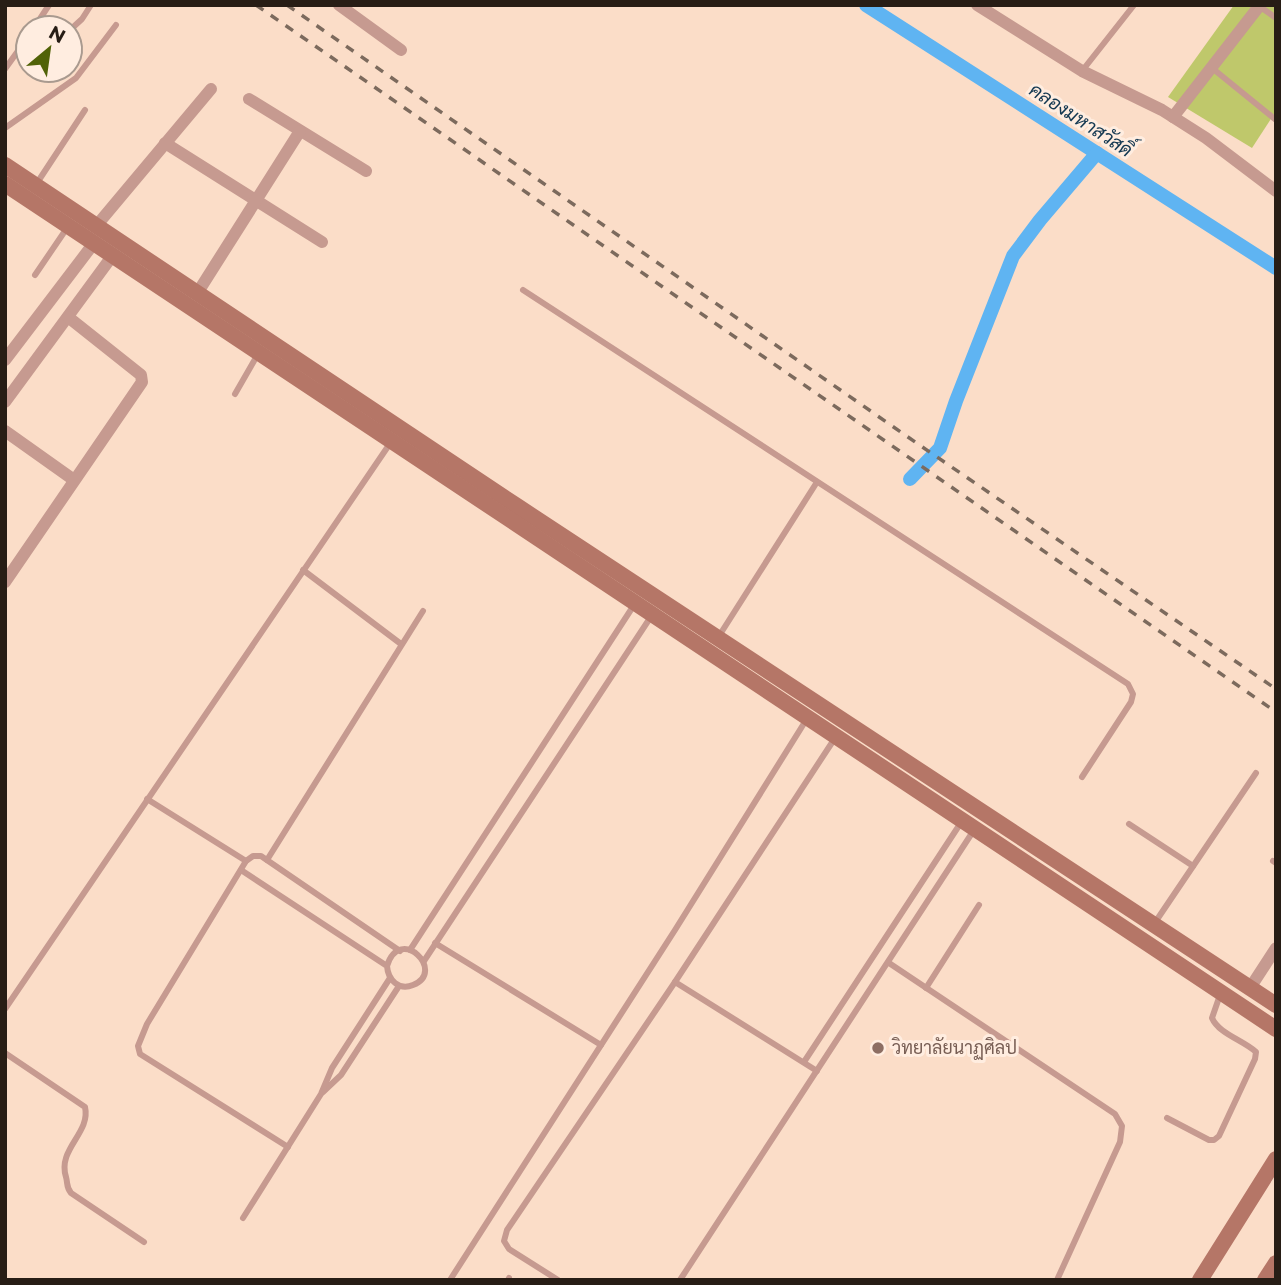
<svg xmlns="http://www.w3.org/2000/svg" width="1281" height="1285" viewBox="0 0 1281 1285" font-family="Montserrat,Sarabun,sans-serif">
<rect width="100%" height="100%" fill="#fbddc8"/>
<path fill="#bfc86b" d="M1234,5H1276V111L1252,148L1168,97Z"/>
<g fill="none" stroke-linecap="round" stroke-linejoin="round">
<g stroke="#5fb4f2" stroke-width="14">
<path d="M866,5L1276,268"/>
<path d="M910,479L940,448L956,401L1013,256L1040,220L1097,153"/>
</g>
<g stroke="#c69a90" stroke-width="6">
<path d="M1259,6L1276,18"/>
<path d="M34,28L49,5"/>
<path d="M70,30L82,19L91,5"/>
<path d="M1212,68L1276,120"/>
<path d="M5,69L28,37"/>
<path d="M1082,71L1134,5"/>
<path d="M5,128L76,78L116,25"/>
<path d="M37,183L85,110"/>
<path d="M35,275L67,228"/>
<path d="M523,290L1128,684L1133,694L1131,702L1082,777"/>
<path d="M235,394L258,354"/>
<path d="M303,570L401,644"/>
<path d="M719,636L817,482"/>
<path d="M147,799L246,861"/>
<path d="M1129,824L1193,866"/>
<path d="M267,860L423,611"/>
<path d="M1273,861L1276,863"/>
<path d="M241,870L387,966C388,980 399,991 413,985C447,972 400,924 387,966"/>
<path d="M1154,924L1256,773"/>
<path d="M435,943L601,1045"/>
<path d="M410,950L634,605"/>
<path d="M424,961L652,615"/>
<path d="M889,963L1115,1114L1122,1126L1120,1142L1057,1280"/>
<path d="M675,982L835,738"/>
<path d="M926,988L979,905"/>
<path d="M5,1009L391,442"/>
<path d="M5,1053L85,1107C91,1133 57,1149 66,1177C68,1184 66,1187 71,1193L144,1242"/>
<path d="M804,1062L962,821"/>
<path d="M323,1092L341,1075L399,986"/>
<path d="M1167,1118L1209,1140H1214L1219,1136L1255,1059L1256,1052C1243,1040 1219,1034 1212,1018L1221,992"/>
<path d="M288,1147L140,1054L138,1046L147,1024L246,861L253,856H261L400,951"/>
<path d="M243,1218L321,1094L332,1068L390,978"/>
<path d="M450,1280L675,930L808,717"/>
<path d="M508,1280L509,1278"/>
<path d="M558,1280L509,1249L504,1241L507,1230L675,982L817,1071"/>
<path d="M680,1280L974,830"/>
</g>
<g stroke="#c69a90" stroke-width="12">
<path d="M339,5L401,50"/>
<path d="M977,5L1082,71L1162,110L1206,138L1276,191"/>
<path d="M249,99L366,171"/>
<path d="M1173,117L1260,5"/>
<path d="M165,143L322,242"/>
<path d="M97,225L211,89"/>
<path d="M198,292L300,131"/>
<path d="M5,360L94,243"/>
<path d="M5,402L113,255"/>
<path d="M5,431L74,480"/>
<path d="M5,582L142,382L141,375L68,317"/>
<path d="M1250,988L1276,948"/>
</g>
<g stroke="#b57667" stroke-width="16">
<path d="M5,165L517,506L1276,1005"/>
<path d="M5,184L1276,1029"/>
<path d="M1200,1280L1276,1159"/>
<path d="M1265,1280L1276,1263"/>
</g>
<g stroke="#7c6a5d" stroke-width="3.5" stroke-dasharray="9 9" stroke-linecap="butt">
<path d="M256,5L1276,712"/>
<path d="M287,5L918,444L1276,689"/>
</g>
</g>
<circle fill="#8d6e63" stroke="#ffede0" stroke-width="2.5" cx="878" cy="1048" r="7"/>
<g text-anchor="middle" dominant-baseline="central" stroke-width="6" stroke-linejoin="round" paint-order="stroke">
<g font-size="18" fill="#785e54" stroke="#ffede0" text-anchor="start">
<text x="892" y="1048">วิทยาลัยนาฏศิลป</text>
</g>
<g font-size="19" font-style="italic" fill="#143851" stroke="#ffede0">
<text transform="translate(1081 120) rotate(33)">คลองมหาสวัสดิ์</text>
</g>
</g>
<rect width="1281" height="1285" fill="none" stroke="#271d15" stroke-width="14"/>
<g transform="translate(49 49) rotate(29)"><circle r="33" fill="#ffede0" stroke="#a99a8f" stroke-width="2"/>
<path d="M0-5L12 26L0 18L-12 26Z" fill="#516207"/>
<text y="-10" font-size="19" font-weight="bold" text-anchor="middle" fill="#271d15">N</text>
</g>
</svg>
